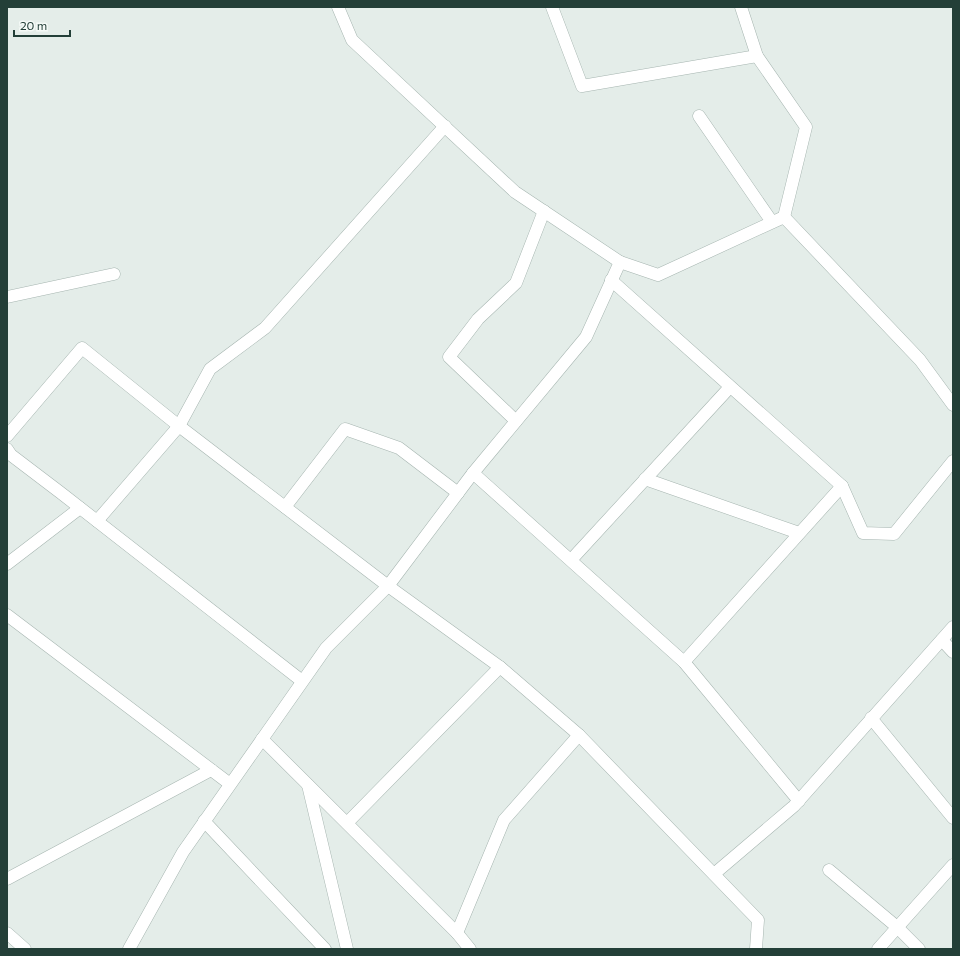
<svg xmlns="http://www.w3.org/2000/svg" width="960" height="956" viewBox="0 0 960 956" font-family="Commissioner,sans-serif">
<rect width="100%" height="100%" fill="#e4ede9"/>
<g fill="none" stroke-linecap="round" stroke-linejoin="round">
<g stroke="#a6b5b0" stroke-width="13">
<g id="street">
<path d="M552,7L582,86L757,56"/>
<path d="M741,7L757,56L806,127L784,217"/>
<path d="M699,116L772,222"/>
<path d="M620,262L658,275L784,217L920,360L953,405"/>
<path d="M611,280L842,486L863,533L894,534L953,461"/>
<path d="M7,297L114,274"/>
<path d="M516,421L449,357L478,319L516,283L544,211"/>
<path d="M7,436L82,348L179,426L388,586L500,667L579,735L758,920L756,949"/>
<path d="M7,449L11,455L61,493L302,681"/>
<path d="M473,473L684,662L799,801"/>
<path d="M645,479L799,533"/>
<path d="M285,507L345,429L399,448L458,493"/>
<path d="M97,521L179,426L210,369L265,328L445,126"/>
<path d="M571,560L730,387"/>
<path d="M7,564L80,508"/>
<path d="M7,615L230,784"/>
<path d="M942,640L953,652"/>
<path d="M684,662L842,486"/>
<path d="M871,718L953,818"/>
<path d="M262,739L457,933L470,949"/>
<path d="M308,785L347,949"/>
<path d="M204,821L325,949"/>
<path d="M347,823L500,667"/>
<path d="M829,870L897,927L919,949"/>
<path d="M714,874L794,806L953,627"/>
<path d="M7,879L211,770"/>
<path d="M7,933L25,949"/>
<path d="M457,933L504,820L579,735"/>
<path d="M129,949L183,852L326,648L388,586L473,473L586,337L620,262L515,192L352,40L338,7"/>
<path d="M878,949L953,865"/>
</g>
</g>
<use href="#street" stroke="#fff" stroke-width="12"/>
</g>
<rect width="960" height="956" fill="none" stroke="#233f38" stroke-width="16"/>
<path d="M14 30v6h56v-6" fill="none" stroke="#233f38" stroke-width="2"/>
<text x="20" y="30" font-size="12" fill="#233f38" stroke="#f5faf7" stroke-width="3" paint-order="stroke">20 m</text>
</svg>
